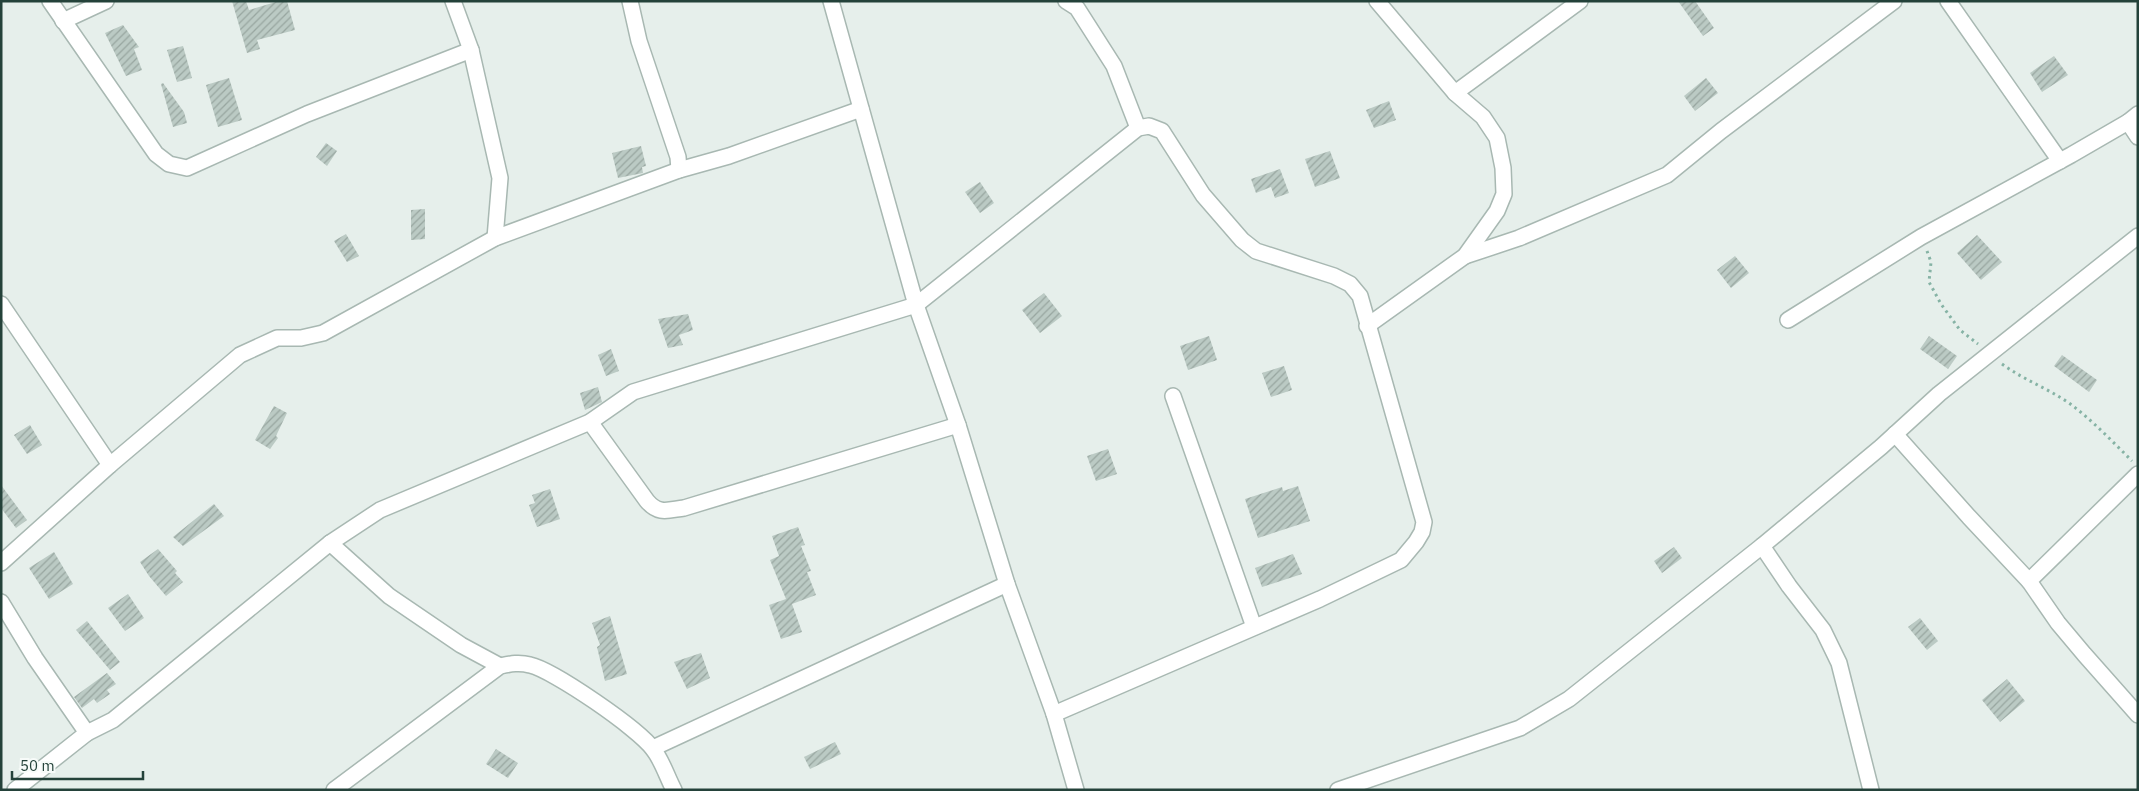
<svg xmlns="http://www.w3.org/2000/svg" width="2139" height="791" viewBox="0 0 2139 791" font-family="'IBM Plex Sans',sans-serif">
<defs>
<pattern id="building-hatch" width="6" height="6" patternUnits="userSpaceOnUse" patternTransform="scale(1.25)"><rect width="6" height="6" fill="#bbcac4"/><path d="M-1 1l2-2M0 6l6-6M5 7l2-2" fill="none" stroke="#98a6a0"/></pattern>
</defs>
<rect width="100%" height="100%" fill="#e6efeb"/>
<g fill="url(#building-hatch)">
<path d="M232,1H246L249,10L279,1H287L295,30L257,40L260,49L247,53Z"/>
<path d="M1678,1H1695L1714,28L1703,36Z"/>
<path d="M123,25L139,47L134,49L142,70L126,76L105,33Z"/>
<path d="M183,46L192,78L177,82L167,50Z"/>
<path d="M2054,56L2068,75L2042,92L2030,73Z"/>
<path d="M229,78L242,120L218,127L206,85Z"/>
<path d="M1706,78L1718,93L1695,111L1684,96Z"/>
<path d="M163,83L184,112L187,123L173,127L161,84Z"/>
<path d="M1389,101L1396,120L1374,128L1366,110Z"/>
<path d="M326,143L337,151L327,166L316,157Z"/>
<path d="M641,146L646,166L642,167L643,173L618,178L612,153Z"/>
<path d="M1330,151L1340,178L1315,187L1305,159Z"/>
<path d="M1280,169L1289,193L1275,198L1271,187L1256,193L1251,179Z"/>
<path d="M980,182L994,203L980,213L965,192Z"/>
<path d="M425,209V239L411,240V210Z"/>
<path d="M346,234L359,256L347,262L334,241Z"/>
<path d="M1977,235L2002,262L1981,280L1957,253Z"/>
<path d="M1735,256L1749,273L1731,288L1717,270Z"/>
<path d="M1044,293L1062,316L1040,333L1022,310Z"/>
<path d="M688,314L693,330L679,335L683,345L668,348L658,319Z"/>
<path d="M1209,336L1217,360L1188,370L1180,346Z"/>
<path d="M1929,336L1957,356L1948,369L1920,349Z"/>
<path d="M611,349L619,371L606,376L598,355Z"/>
<path d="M2062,355L2097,380L2089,392L2054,366Z"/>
<path d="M1284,366L1292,390L1271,397L1262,373Z"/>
<path d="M598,387L602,402L585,410L580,393Z"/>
<path d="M274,406L287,413L276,436L278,438L270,449L255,440Z"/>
<path d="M30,425L42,445L27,454L14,435Z"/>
<path d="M1108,449L1117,474L1096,481L1087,456Z"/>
<path d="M1,485L27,520L16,528L1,508Z"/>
<path d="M1298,486L1310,521L1258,538L1245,499L1282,487L1283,491Z"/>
<path d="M550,489L560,519L537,527L529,505L535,503L532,495Z"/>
<path d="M214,504L224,516L183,546L173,537Z"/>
<path d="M798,527L805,545L801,546L811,571L807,572L816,595L792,604L802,632L781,639L769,605L786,599L770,560L779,556L772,536Z"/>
<path d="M1674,547L1682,558L1662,573L1654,561Z"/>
<path d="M158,549L177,571L175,573L183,582L166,596L149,576L140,562Z"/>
<path d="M54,552L73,584L49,599L29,568Z"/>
<path d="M1293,554L1302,574L1262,587L1255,568Z"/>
<path d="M128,594L144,618L125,631L108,608Z"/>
<path d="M610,616L627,674L605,681L597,647L600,645L592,623Z"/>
<path d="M1920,618L1938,641L1927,650L1908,627Z"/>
<path d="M87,621L120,662L110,670L76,630Z"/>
<path d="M701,653L710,678L687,689L674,662Z"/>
<path d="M107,673L116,684L107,690L110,694L97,703L94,699L82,708L74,697Z"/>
<path d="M2007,679L2025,701L2000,722L1982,700Z"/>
<path d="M835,742L841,754L810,769L804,757Z"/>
<path d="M496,749L518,763L508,778L486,764Z"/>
</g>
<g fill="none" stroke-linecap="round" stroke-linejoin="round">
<g stroke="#a8b8b2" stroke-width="18">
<g id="minor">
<path d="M50,1L156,154L169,164L187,168L307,114L471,50"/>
<path d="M453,1L471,50L500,178L495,238"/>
<path d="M630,1L639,41L678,157L679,170"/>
<path d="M831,1L916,305L958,425L1007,584L1054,714L1076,790"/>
<path d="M1066,1L1077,8L1114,66L1138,128"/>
<path d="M1948,1L2060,161"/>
<path d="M63,21L106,1"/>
<path d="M1455,93L1580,1"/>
<path d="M2128,122L2138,137"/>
<path d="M1465,256L1519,238L1667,175L1721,131L1894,1"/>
<path d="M1,304L110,465"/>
<path d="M1788,320L1921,237L2071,155L2128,122L2138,114"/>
<path d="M1367,326L1465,256L1497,211L1504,194L1503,168L1497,138L1483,117L1455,93L1377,1"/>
<path d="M1173,396L1254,627"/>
<path d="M590,422L647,501C659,515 668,510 684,508L958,425"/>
<path d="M1895,434L1969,517L2029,581"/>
<path d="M2138,474L2029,581L2058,623L2084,654L2138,715"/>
<path d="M330,543L389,596L461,645L500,666"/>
<path d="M1762,546L1789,586L1823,630L1839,663L1871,790"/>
<path d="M1,563L110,465L240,355L277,338H301L323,333L495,238L679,170L729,156L861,109"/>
<path d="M1,602L35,658L87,733"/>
<path d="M653,748L1007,584"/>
<path d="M15,790L87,733L113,720L330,543L380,510L590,422L633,392L916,305L1138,128L1149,126L1162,131L1203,195L1242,240L1256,251L1334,276L1350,284L1360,296L1424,522L1422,532L1416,542L1401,560L1320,599L1054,714"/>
<path d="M334,790L500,666C510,664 519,662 530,665C553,670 639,729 653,749C662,760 667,777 674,790"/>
<path d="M1338,790L1520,728L1569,699L1762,546L1881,447L1939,394L2138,236"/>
</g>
</g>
<g stroke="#86b3a5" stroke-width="3" stroke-dasharray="2.5 4" stroke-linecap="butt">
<path d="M1927,251L1931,262L1929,282L1941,304L1960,330L1978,344"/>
<path d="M2002,364C2024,380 2047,388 2069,403C2092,420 2112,441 2132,461"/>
</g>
<use href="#minor" stroke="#fff" stroke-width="15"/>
</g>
<rect width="2139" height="791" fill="none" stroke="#24423a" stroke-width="5"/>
<path d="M12 771v8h131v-8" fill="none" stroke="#24423a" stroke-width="2.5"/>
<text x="20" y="771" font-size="15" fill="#24423a" stroke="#f7fbf9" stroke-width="4" paint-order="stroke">50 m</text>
</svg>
